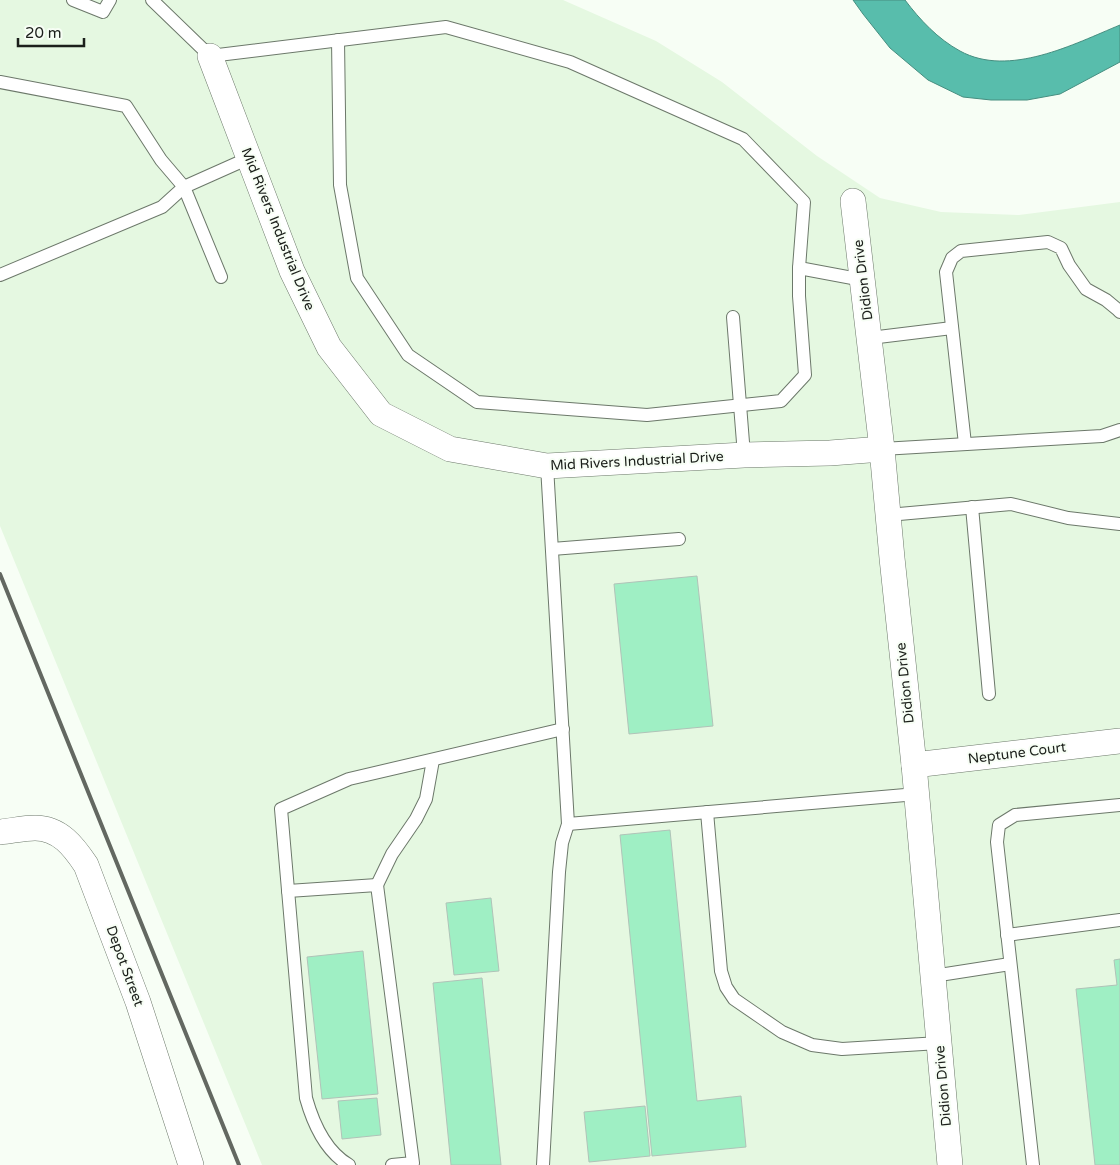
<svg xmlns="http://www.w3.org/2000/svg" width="1120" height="1165" viewBox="0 0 1120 1165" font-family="'Varela Round',sans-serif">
<rect width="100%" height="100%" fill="#f7fef5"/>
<path fill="#e5f8e1" d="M0,0H563L656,41L722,82L817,156L880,198L941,212L1019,215L1120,202V1165H262L0,526Z"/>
<path fill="#58bdac" stroke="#468e80" d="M853,0H905C920,20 938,39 960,51C1009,78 1074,44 1120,25V62L1060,94L1027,100H991L963,97L928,80L890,48L863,14Z"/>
<g fill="#9fefc4" stroke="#b0c3b8">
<path d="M697,576L713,726L629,734L614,584Z"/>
<path d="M670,830L697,1101L741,1096L746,1147L652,1156L620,835Z"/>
<path d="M491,898L499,971L454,975L446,903Z"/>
<path d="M363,951L378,1094L322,1099L307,957Z"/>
<path d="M1120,959V1165H1095L1076,989L1117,985L1114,960Z"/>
<path d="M482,978L501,1165H451L433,983Z"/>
<path d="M377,1098L381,1135L342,1139L338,1101Z"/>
<path d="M645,1106L650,1156L589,1162L584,1112Z"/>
</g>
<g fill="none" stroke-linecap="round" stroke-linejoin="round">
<g stroke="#6c786a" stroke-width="14">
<g id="lane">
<path d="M73,0L103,12L110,0"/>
<path d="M152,0L210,56L446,27L570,62L743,139L804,202L799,268L863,280"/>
<path d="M338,40L340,185L357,278L408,355L477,402L647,415L781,401L805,375L799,296V268"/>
<path d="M0,82L126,106L161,160L184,187L221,277"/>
<path d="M0,275L162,207L184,187L249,158"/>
<path d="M733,317L744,455"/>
<path d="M870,338L952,328"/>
<path d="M965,444L946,272L952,258L961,251L1048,242L1061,248L1069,265L1086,289L1106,300L1117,309L1120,312"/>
<path d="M882,449L1102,436L1120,430"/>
<path d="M547,466L568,824L917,794"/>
<path d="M972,507L989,694"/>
<path d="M888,515L1011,504L1068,518L1120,524"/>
<path d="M552,549L679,539"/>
<path d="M707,812L721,971L726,987L734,999L782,1032L812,1045L842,1049L939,1043"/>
<path d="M377,885L392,854L416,819L426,799L433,760"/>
<path d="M288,891L377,885L413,1163L392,1165"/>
<path d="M1007,935L1120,920"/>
<path d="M933,976L1010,964"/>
<path d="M349,1165C325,1151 313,1123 306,1098L281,809L349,779L563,729"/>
<path d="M543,1165L559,872L562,843L568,824"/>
<path d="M1033,1165L997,842L999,825L1015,815L1120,805"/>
</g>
</g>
<g stroke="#6c786a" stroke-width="26">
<g id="street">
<path d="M210,56L292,271L329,347L381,414L450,449L547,466L744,455L830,453L882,449"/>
<path d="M853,201L882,449L892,558L914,765L950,1165"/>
<path d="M914,765L1120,741"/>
<path d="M0,832C11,831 24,828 35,828C60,828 74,847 86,865L138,1002L191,1165"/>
</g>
</g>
<use href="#lane" stroke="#fff" stroke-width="12"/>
<use href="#street" stroke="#fff" stroke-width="25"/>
<path stroke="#636861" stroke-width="4" d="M0,574L239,1165"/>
</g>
<g text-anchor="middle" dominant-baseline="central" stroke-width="4" stroke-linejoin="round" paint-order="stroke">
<g font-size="14" fill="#1b1f1a" stroke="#f7fef5">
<text transform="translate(278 229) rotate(68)">Mid Rivers Industrial Drive</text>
<text transform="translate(863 280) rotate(-97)">Didion Drive</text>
<text transform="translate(637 461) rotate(-3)">Mid Rivers Industrial Drive</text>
<text transform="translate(905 683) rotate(-96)">Didion Drive</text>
<text transform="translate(1017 753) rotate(-7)">Neptune Court</text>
<text transform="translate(125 966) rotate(70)">Depot Street</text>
<text transform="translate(943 1086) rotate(-95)">Didion Drive</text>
</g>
</g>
<path d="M18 38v8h66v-8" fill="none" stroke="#1b1f1a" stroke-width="2.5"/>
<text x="25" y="38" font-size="15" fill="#1b1f1a" stroke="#f7fef5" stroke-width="4" paint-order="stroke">20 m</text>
</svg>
